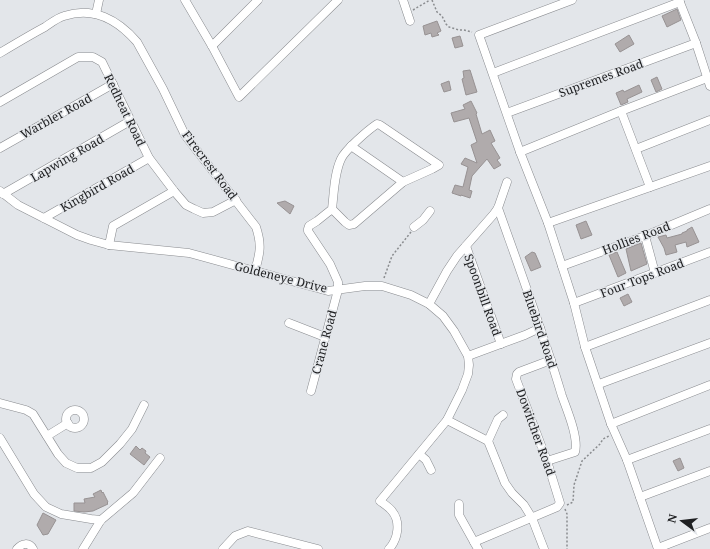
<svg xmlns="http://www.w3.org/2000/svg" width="710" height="549" viewBox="0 0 710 549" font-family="'Noto Serif',serif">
<rect width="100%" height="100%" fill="#e3e6ea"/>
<g fill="#b0abac" stroke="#979293">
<path d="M677,9L681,20L667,27L662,16Z"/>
<path d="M437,21L441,31L437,33L439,35L432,37L431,33L425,35L423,26Z"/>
<path d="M629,35L634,44L620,52L615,44Z"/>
<path d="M460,36L463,46L455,48L452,38Z"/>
<path d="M470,70L477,92L466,95L462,79L464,78L463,71Z"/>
<path d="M657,77L662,89L656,92L651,80Z"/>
<path d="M449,81L451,90L444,92L441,84Z"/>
<path d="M639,85L642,92L627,99L628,102L621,105L616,93L623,90L624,92Z"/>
<path d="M471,101L477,113L476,114L482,134L490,130L495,141L491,143L500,158L497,160L501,165L494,169L487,159L472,176L469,190L472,191L470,198L461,195V196L452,193L455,185L463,187L468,167L461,164L465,158L477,163L471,145L477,142L469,118L454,122L451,113L465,109L463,105Z"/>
<path d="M285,201L294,206L290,214L277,203Z"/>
<path d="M586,221L592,235L581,239L576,225Z"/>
<path d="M692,227L699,242L687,247L686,242L675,245L677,252L666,255L664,248L658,237L666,235L667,238L682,234V233L687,231V230Z"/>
<path d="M641,243L647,264L631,271L626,249Z"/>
<path d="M532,252L535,253L541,267L531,271L525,257Z"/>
<path d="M617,252L626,273L618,277L609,255Z"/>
<path d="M628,294L632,302L624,306L620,298Z"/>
<path d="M136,446L140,450L142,448L146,451L145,453L150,457L144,465L130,454Z"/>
<path d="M680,458L684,468L678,471L673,461Z"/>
<path d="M101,490L102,493L103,492L108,502L107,503L108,504L93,511L84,512L74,511V503H85L84,499L95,497L93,494Z"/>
<path d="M43,513L56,520L48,534L43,535L37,525Z"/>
</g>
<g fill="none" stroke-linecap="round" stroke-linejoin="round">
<g stroke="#898b8f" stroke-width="9">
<g id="street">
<path d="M185,0L212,46L239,97L338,0"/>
<path d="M403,0L410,21"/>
<path d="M572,0L479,35L520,152L548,223L574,303L585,347L611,424L627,460L658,549"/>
<path d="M679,0L696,43L710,86"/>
<path d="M96,14L99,0"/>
<path d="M212,46L258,0"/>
<path d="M0,53C15,44 30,35 45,27C51,23 57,18 64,16C93,6 118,20 137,42L163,89L185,135L256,227C262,245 260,253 255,271"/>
<path d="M493,73L680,2"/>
<path d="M0,102L78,57H93L102,62L149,158L174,191L186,205L194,209L203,213L213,212L236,200"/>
<path d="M621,111L650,187"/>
<path d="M507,113L696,43"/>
<path d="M351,146L403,182"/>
<path d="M0,148L113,84"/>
<path d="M636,149L710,120"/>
<path d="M520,152L621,111L707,78"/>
<path d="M0,191L18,205L77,235L91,240L109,245L189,253L328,291L365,286H382L411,295L429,304L443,316L454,331L468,356L469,365L468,374L462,390L447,420L380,501C384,504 389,507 392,511C401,522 398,539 389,549"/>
<path d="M3,194L130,121"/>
<path d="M498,208C520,270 543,332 562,396C567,410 579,438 575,452L547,461"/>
<path d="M44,218L149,158"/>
<path d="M548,223L710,166"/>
<path d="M414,227L423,220L430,211"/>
<path d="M645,236L655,273"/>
<path d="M109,245L113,226L174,191"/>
<path d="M466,246L501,344"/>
<path d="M562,266L645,236L710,209"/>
<path d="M574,303L710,252"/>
<path d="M429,304L447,271L457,256L493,215L498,208L507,182"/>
<path d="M289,323L325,337"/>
<path d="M585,347L710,300"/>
<path d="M468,356L525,335L540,328"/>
<path d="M599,384L710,343"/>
<path d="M311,391L338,290V282L330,264L308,231V229L309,226L317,221L332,209C334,193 334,174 341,159C345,150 368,130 377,124L380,125L439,165L432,169L403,182L354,224L349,225L345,222L332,209"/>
<path d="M0,403L26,410L33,414L58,454L66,463L77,468H91L102,462L120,444L132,429L144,405"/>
<circle cx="75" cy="419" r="9"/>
<path d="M447,420L488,441L505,483L512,493L524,505L532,518L544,549"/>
<path d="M611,424L710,385"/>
<path d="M47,436L68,423"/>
<path d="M0,438L34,494L46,507L61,514L91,519L101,520"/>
<path d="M488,441L498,419L503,415"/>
<path d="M419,454L426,460L431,470"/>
<path d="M627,460L710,429"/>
<path d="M640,497L710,471"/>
<path d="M459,504V515L478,549"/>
<path d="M474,542L557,507L560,503L547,461L516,379L517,374L519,372L551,360"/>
<path d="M658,548L710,528"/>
<path d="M17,549C22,543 29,542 33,549"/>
<path d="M83,549L101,520L133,493L160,458"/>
<path d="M223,549L235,536L248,531L318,549"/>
</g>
</g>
<g stroke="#8a8c8f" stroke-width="1.5" stroke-dasharray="2 2" stroke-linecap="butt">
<path d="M432,0L437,12L442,16L446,24L449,27L459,30H464L472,32"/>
<path d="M413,10L430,0"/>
<path d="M384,278L392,256L411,232"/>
<path d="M567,505L573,502L574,485L582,461L600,444L603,439L609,436"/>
<path d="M565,509L567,514V549"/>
</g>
<use href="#street" stroke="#fff" stroke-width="8"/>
</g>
<g text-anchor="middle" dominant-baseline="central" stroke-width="3" stroke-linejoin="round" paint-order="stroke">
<g font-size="12" fill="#1e1f21" stroke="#e3e6ea">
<text transform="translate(601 78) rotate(-20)">Supremes Road</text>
<text transform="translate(125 110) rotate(64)">Redheat Road</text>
<text transform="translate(56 116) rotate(-29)">Warbler Road</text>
<text transform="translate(67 158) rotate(-30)">Lapwing Road</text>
<text transform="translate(210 165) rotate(53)">Firecrest Road</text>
<text transform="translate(97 188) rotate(-30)">Kingbird Road</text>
<text transform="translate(636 238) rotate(-21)">Hollies Road</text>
<text transform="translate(281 277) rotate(14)">Goldeneye Drive</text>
<text transform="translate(642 278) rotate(-21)">Four Tops Road</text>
<text transform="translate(483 295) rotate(70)">Spoonbill Road</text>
<text transform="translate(540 329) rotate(71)">Bluebird Road</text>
<text transform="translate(324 342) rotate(-75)">Crane Road</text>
<text transform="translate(536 432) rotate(70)">Dowitcher Road</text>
</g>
</g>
<g transform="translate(682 521) rotate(285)" stroke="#e3e6ea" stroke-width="3" paint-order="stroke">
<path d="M0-3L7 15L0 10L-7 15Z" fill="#1e1f21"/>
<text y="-6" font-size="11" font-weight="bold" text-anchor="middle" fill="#1e1f21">N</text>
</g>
</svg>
